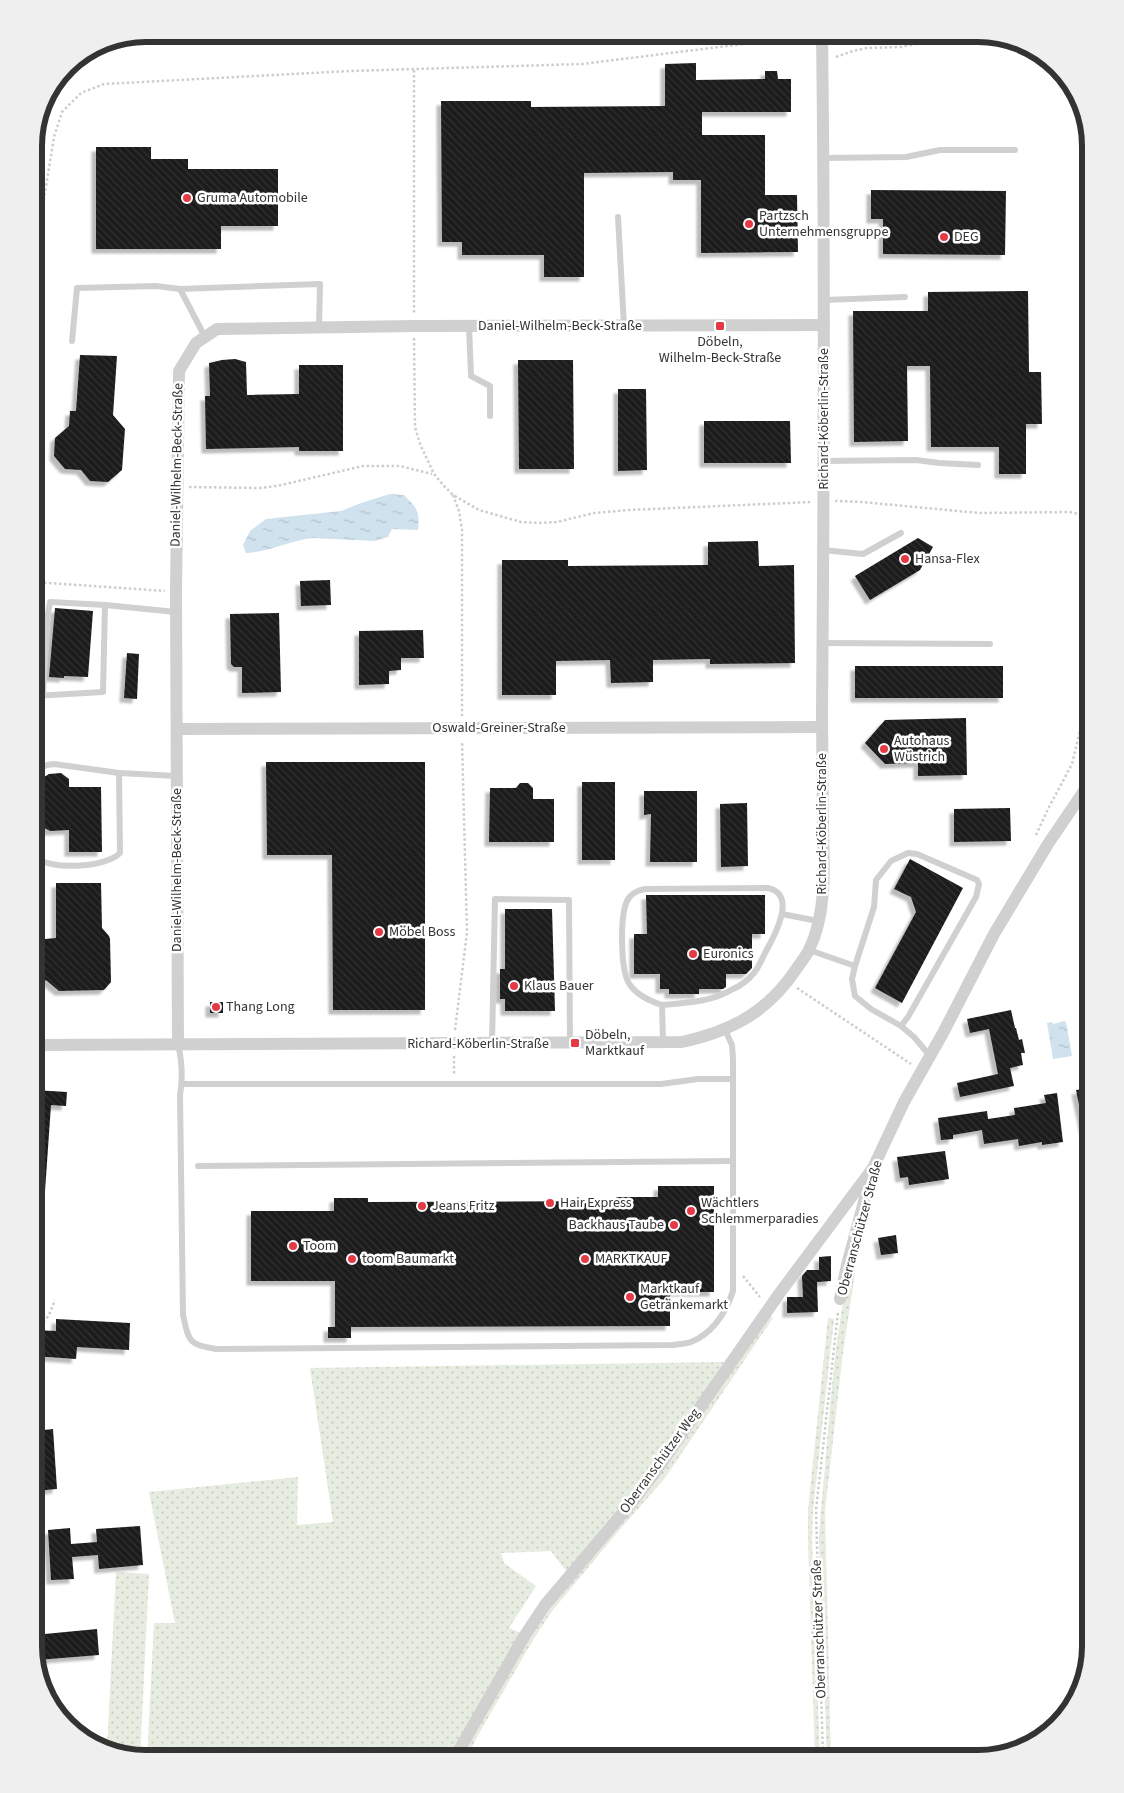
<svg xmlns="http://www.w3.org/2000/svg" width="1124" height="1793" viewBox="0 0 1124 1793" font-family="'Source Sans 3',sans-serif">
<defs>
<pattern id="green-dots" width="8" height="8" patternUnits="userSpaceOnUse" patternTransform="scale(1.25)"><rect width="8" height="8" fill="#e6ecdf"/><path d="M2 2h.1M6 6h.1" fill="none" stroke="#c6cbc0" stroke-width="1.8" stroke-linecap="round"/></pattern>
<pattern id="water-ripples" width="26" height="14" patternUnits="userSpaceOnUse" patternTransform="scale(1.25)"><rect width="26" height="14" fill="#cfe2ee"/><path d="M2 4q2-2 4 0t4 0M15 11q2-2 4 0t4 0" fill="none" stroke="#b2c2cd"/></pattern>
<pattern id="building-back-hatch" width="6" height="6" patternUnits="userSpaceOnUse" patternTransform="scale(1.25)"><rect width="6" height="6" fill="#1a1a1a"/><path d="M-1 5l2 2M0 0l6 6M5-1l2 2" fill="none" stroke="#333"/></pattern>
<filter id="shadow"><feDropShadow dx="-4.5" dy="4.5" stdDeviation="1" flood-color="#0004"/></filter>
</defs>
<rect width="100%" height="100%" fill="#fff"/>
<g fill="url(#green-dots)">
<path d="M849,1272L855,1273L843,1352L825,1511L831,1759H827L819,1541C820,1511 824,1483 826,1454C831,1393 836,1332 849,1272Z"/>
<path d="M768,1315L773,1318L665,1478L616,1534L552,1611L533,1640L477,1737L466,1759H461L529,1637Z"/>
<path d="M828,1318L834,1319L813,1510L812,1540L820,1759H815L808,1540V1510Z"/>
<path d="M724,1362L652,1470L607,1527L566,1571L551,1551L501,1553L504,1563L536,1586L509,1628L521,1633L450,1759H147L154,1623H175L149,1492L298,1477L297,1525L333,1522L310,1368Z"/>
<path d="M116,1572L149,1574L140,1759L107,1748Z"/>
</g>
<g fill="url(#water-ripples)">
<path d="M390,494L404,495C417,508 420,511 418,530L392,529L388,537L375,541L312,538C289,541 269,552 246,553L243,545L250,531L266,519L341,511L361,503Z"/>
<path d="M1064,1021L1066,1022L1072,1056L1053,1059L1047,1023L1052,1022L1053,1024Z"/>
</g>
<g fill="url(#building-back-hatch)" filter="url(#shadow)">
<path d="M696,63V80L765,79V71H777L778,79H791V112H702V135H765V195H797L798,252L701,253V180H673V172L584,173V277H544V255H462V242H442L441,101H531V107L665,106V64Z"/>
<path d="M96,147H151V159H188V169H278V226H221V249H96Z"/>
<path d="M871,190L1006,191L1005,255L883,254V219H871Z"/>
<path d="M1028,291L1029,372H1041L1042,424H1026V474H999V447H931L930,366H907L908,441L854,442L853,311H928V292Z"/>
<path d="M80,355L117,356L113,415L125,429L122,470L108,482L90,481L81,470L65,469L54,456L55,438L69,426L70,411H76Z"/>
<path d="M235,359L246,362L247,395L299,394V365H343V451H299V447L206,449L205,396H210L209,363L222,360Z"/>
<path d="M518,360H573L574,469H519Z"/>
<path d="M618,389H646L647,470L618,471Z"/>
<path d="M704,421H790L791,463H704Z"/>
<path d="M918,538L933,547L920,570L870,600L855,576Z"/>
<path d="M758,541L759,566L794,565L795,663L710,664V659L653,660V682L611,683L610,660L556,661V695H502V560H568V566L708,565V542Z"/>
<path d="M330,580L331,605L301,606L300,581Z"/>
<path d="M55,608L93,611L88,677L64,676V678L49,677Z"/>
<path d="M279,613L281,692L242,693V667H234L231,664L230,614Z"/>
<path d="M423,630L424,658H401V670L389,671V684L359,685V631Z"/>
<path d="M34,637L41,638L39,677L34,676Z"/>
<path d="M127,653L139,654L137,699L124,698Z"/>
<rect x="855" y="666" width="148" height="32"/>
<path d="M966,718L967,775L918,776V763L885,764L865,743L885,720Z"/>
<path d="M266,762H425V1010H333L332,855H267Z"/>
<path d="M61,773L69,779V787H101L102,852H69V830L50,831L39,825V780L49,774Z"/>
<rect x="582" y="782" width="33" height="78"/>
<path d="M520,783H528L533,788V799H554V842H489L490,788H516Z"/>
<path d="M644,791H697V862H650L651,814L644,815Z"/>
<path d="M747,803L748,866L721,867L720,804Z"/>
<path d="M1010,808L1011,841L954,842V809Z"/>
<path d="M910,859L963,888L902,1003L875,988L916,912L911,897L894,889Z"/>
<path d="M56,883H101L102,928L109,936L110,939L111,982L104,990L59,991L46,980L34,991V940L56,938Z"/>
<path d="M646,895H765V934H752V968L746,974H726V987L723,989H699V994H669V989H660V974H634V934H647Z"/>
<path d="M505,909H552L555,1011H505V999H500V969H505Z"/>
<rect x="210" y="1002" width="13" height="11"/>
<path d="M1011,1010L1015,1028H1016L1019,1040L1022,1039L1025,1053H1021L1023,1065L1010,1068L1014,1086L960,1097L957,1083L998,1074L989,1029L970,1033L967,1019Z"/>
<path d="M1090,1088V1134H1085L1076,1090Z"/>
<path d="M34,1090L67,1092L66,1106L51,1105L43,1220L34,1219Z"/>
<path d="M1057,1093L1063,1142L1042,1145V1142L1019,1146L1018,1139L984,1144L982,1130L953,1135V1139L941,1140L938,1118L987,1111L988,1119L1015,1115L1014,1108L1046,1103L1044,1095Z"/>
<path d="M945,1151L949,1179L909,1185L908,1177L900,1178L897,1157Z"/>
<path d="M658,1186H714V1292H670V1326L351,1327V1338H328V1327H335V1281H251V1211H334V1198H368V1202L616,1201V1197H658Z"/>
<path d="M896,1235L898,1253L881,1255L878,1238Z"/>
<path d="M831,1256V1281L817,1282L818,1312L787,1313V1297H803L802,1276L807,1270H819V1257Z"/>
<path d="M56,1319L130,1323L129,1350L77,1347L76,1359L34,1356V1330L56,1331Z"/>
<path d="M53,1429L57,1489L34,1491V1431Z"/>
<path d="M140,1526L143,1565L99,1569L98,1555L72,1557L74,1579L51,1580L48,1530L70,1528L71,1544L97,1542L96,1529Z"/>
<path d="M97,1629L99,1655L37,1660L34,1647V1635Z"/>
</g>
<g fill="none" stroke-linecap="round" stroke-linejoin="round">
<g stroke="#cdcdcd" stroke-width="2.5" stroke-dasharray="2.5 2.5" stroke-linecap="butt">
<path d="M836,57L853,51L867,48L901,47L964,34"/>
<path d="M414,70V313"/>
<path d="M34,235L38,236L54,137L62,112L81,93L104,84L350,71L582,64L808,36"/>
<path d="M34,268L38,236"/>
<path d="M414,338L415,427L420,444L434,474L444,486L453,495L479,510L521,522L539,523L557,522L594,513L629,510L812,502"/>
<path d="M189,487L259,488L277,486L363,466H400L432,474"/>
<path d="M453,495L459,511L462,530V716"/>
<path d="M835,501L862,502L979,513L1069,512C1083,514 1085,518 1090,531"/>
<path d="M34,582L165,591"/>
<path d="M1036,835L1049,807L1072,764L1083,718L1085,676L1082,593L1090,535"/>
<path d="M797,988L911,1064"/>
<path d="M455,1030L467,932L462,741"/>
<path d="M454,1056V1075"/>
<path d="M743,1276L760,1297"/>
<path d="M34,1326C48,1323 50,1312 55,1300"/>
<path d="M823,1759L816,1510L838,1312"/>
</g>
<g stroke="#d0d0d0" stroke-width="6">
<path d="M823,158L906,157L940,150H1015"/>
<path d="M618,217L624,326"/>
<path d="M824,300L905,297"/>
<path d="M469,326L471,376L490,386V416"/>
<path d="M205,337L180,289L320,284L319,328"/>
<path d="M72,341L77,288L156,286L180,289"/>
<path d="M823,461L916,460L939,463L978,465"/>
<path d="M823,550L863,554L901,533"/>
<path d="M105,605L176,612"/>
<path d="M34,616L47,620"/>
<path d="M823,643L990,644"/>
<path d="M34,696L103,692L105,605L50,602L47,620L43,695"/>
<path d="M34,775C39,767 44,765 54,764L119,773L177,776"/>
<path d="M34,856C48,871 106,868 120,853L119,773"/>
<path d="M782,914L818,921"/>
<path d="M809,950L855,966L874,907L876,880L891,861L908,853L917,854L977,880L979,884L976,897L908,1017L901,1026L871,1009L855,996L852,979L855,966"/>
<path d="M662,1005C650,1001 638,996 630,985C620,972 620,916 627,901C630,894 638,890 645,889L768,888C798,894 774,937 765,953C762,959 759,967 754,973C749,979 740,986 733,989C712,1002 686,1003 662,1005L663,1042"/>
<path d="M901,1026L914,1037L930,1056"/>
<path d="M178,1044C182,1061 183,1078 180,1095L183,1315C189,1341 188,1345 216,1349L672,1345C678,1344 686,1344 691,1342C713,1333 726,1312 733,1291V1059L732,1045L725,1030"/>
<path d="M492,1044L495,899L569,900L570,1043"/>
<path d="M182,1084H661L698,1079H732"/>
<path d="M198,1166L733,1161"/>
</g>
<g stroke="#d0d0d0" stroke-width="12">
<path d="M822,35L851,34"/>
<path d="M177,729L822,727"/>
<path d="M178,1044L176,592L179,371L196,343L217,329L414,326L824,325"/>
<path d="M34,1045L682,1042C732,1031 768,1012 797,968C801,962 806,956 809,950C827,913 824,867 823,827C823,789 822,751 822,713C824,487 825,260 822,34"/>
<path d="M840,1299L847,1265L873,1168L904,1102L943,1033L994,934L1048,844L1090,782"/>
<path d="M454,1759L525,1635L545,1605L633,1501L655,1472L779,1294L873,1168"/>
</g>
</g>
<g fill="#e63946" stroke="#fff" stroke-width="2">
<circle cx="187" cy="198" r="5"/>
<circle cx="749" cy="224" r="5"/>
<circle cx="944" cy="237" r="5"/>
<rect x="715" y="321" width="10" height="10" rx="2.5"/>
<circle cx="905" cy="559" r="5"/>
<circle cx="884" cy="749" r="5"/>
<circle cx="379" cy="932" r="5"/>
<circle cx="693" cy="954" r="5"/>
<circle cx="514" cy="986" r="5"/>
<circle cx="216" cy="1007" r="5"/>
<rect x="570" y="1038" width="10" height="10" rx="2.5"/>
<circle cx="550" cy="1203" r="5"/>
<circle cx="422" cy="1206" r="5"/>
<circle cx="691" cy="1211" r="5"/>
<circle cx="674" cy="1225" r="5"/>
<circle cx="293" cy="1246" r="5"/>
<circle cx="352" cy="1259" r="5"/>
<circle cx="585" cy="1259" r="5"/>
<circle cx="630" cy="1297" r="5"/>
</g>
<g text-anchor="middle" dominant-baseline="central" stroke-width="5" stroke-linejoin="round" paint-order="stroke">
<g font-size="14" fill="#333" stroke="#fff" text-anchor="start">
<text x="197" y="198">Gruma Automobile</text>
<text x="759" y="216">Partzsch<tspan x="759" dy="16">Unternehmensgruppe</tspan></text>
<text x="954" y="237">DEG</text>
<text x="720" y="342" text-anchor="middle">Döbeln,<tspan x="720" dy="16">Wilhelm-Beck-Straße</tspan></text>
<text x="915" y="559">Hansa-Flex</text>
<text x="894" y="741">Autohaus<tspan x="894" dy="16">Wüstrich</tspan></text>
<text x="389" y="932">Möbel Boss</text>
<text x="703" y="954">Euronics</text>
<text x="524" y="986">Klaus Bauer</text>
<text x="226" y="1007">Thang Long</text>
<text x="585" y="1035">Döbeln,<tspan x="585" dy="16">Marktkauf</tspan></text>
<text x="560" y="1203">Hair Express</text>
<text x="701" y="1203">Wächtlers<tspan x="701" dy="16">Schlemmerparadies</tspan></text>
<text x="432" y="1206">Jeans Fritz</text>
<text x="664" y="1225" text-anchor="end">Backhaus Taube</text>
<text x="303" y="1246">Toom</text>
<text x="362" y="1259">toom Baumarkt</text>
<text x="595" y="1259">MARKTKAUF</text>
<text x="640" y="1289">Marktkauf<tspan x="640" dy="16">Getränkemarkt</tspan></text>
</g>
<g font-size="14" fill="#333" stroke="#fff">
<text x="560" y="326">Daniel-Wilhelm-Beck-Straße</text>
<text transform="translate(824 419) rotate(-90)">Richard-Köberlin-Straße</text>
<text transform="translate(177 465) rotate(-89)">Daniel-Wilhelm-Beck-Straße</text>
<text x="499" y="728">Oswald-Greiner-Straße</text>
<text transform="translate(822 824) rotate(-90)">Richard-Köberlin-Straße</text>
<text transform="translate(177 870) rotate(-90)">Daniel-Wilhelm-Beck-Straße</text>
<text x="478" y="1044">Richard-Köberlin-Straße</text>
<text transform="translate(860 1228) rotate(-75)">Oberranschützer Straße</text>
<text transform="translate(660 1461) rotate(-54)">Oberranschützer Weg</text>
<text transform="translate(819 1629) rotate(-92)">Oberranschützer Straße</text>
</g>
</g>
<path d="M0 0H1124V1793H0ZM146 42H978A104 104 0 0 1 1082 146V1646A104 104 0 0 1 978 1750H146A104 104 0 0 1 42 1646V146A104 104 0 0 1 146 42Z" fill="#efefef" fill-rule="evenodd"/>
<path fill="none" stroke="#333" stroke-width="6" d="M146 42H978A104 104 0 0 1 1082 146V1646A104 104 0 0 1 978 1750H146A104 104 0 0 1 42 1646V146A104 104 0 0 1 146 42Z"/>
</svg>
